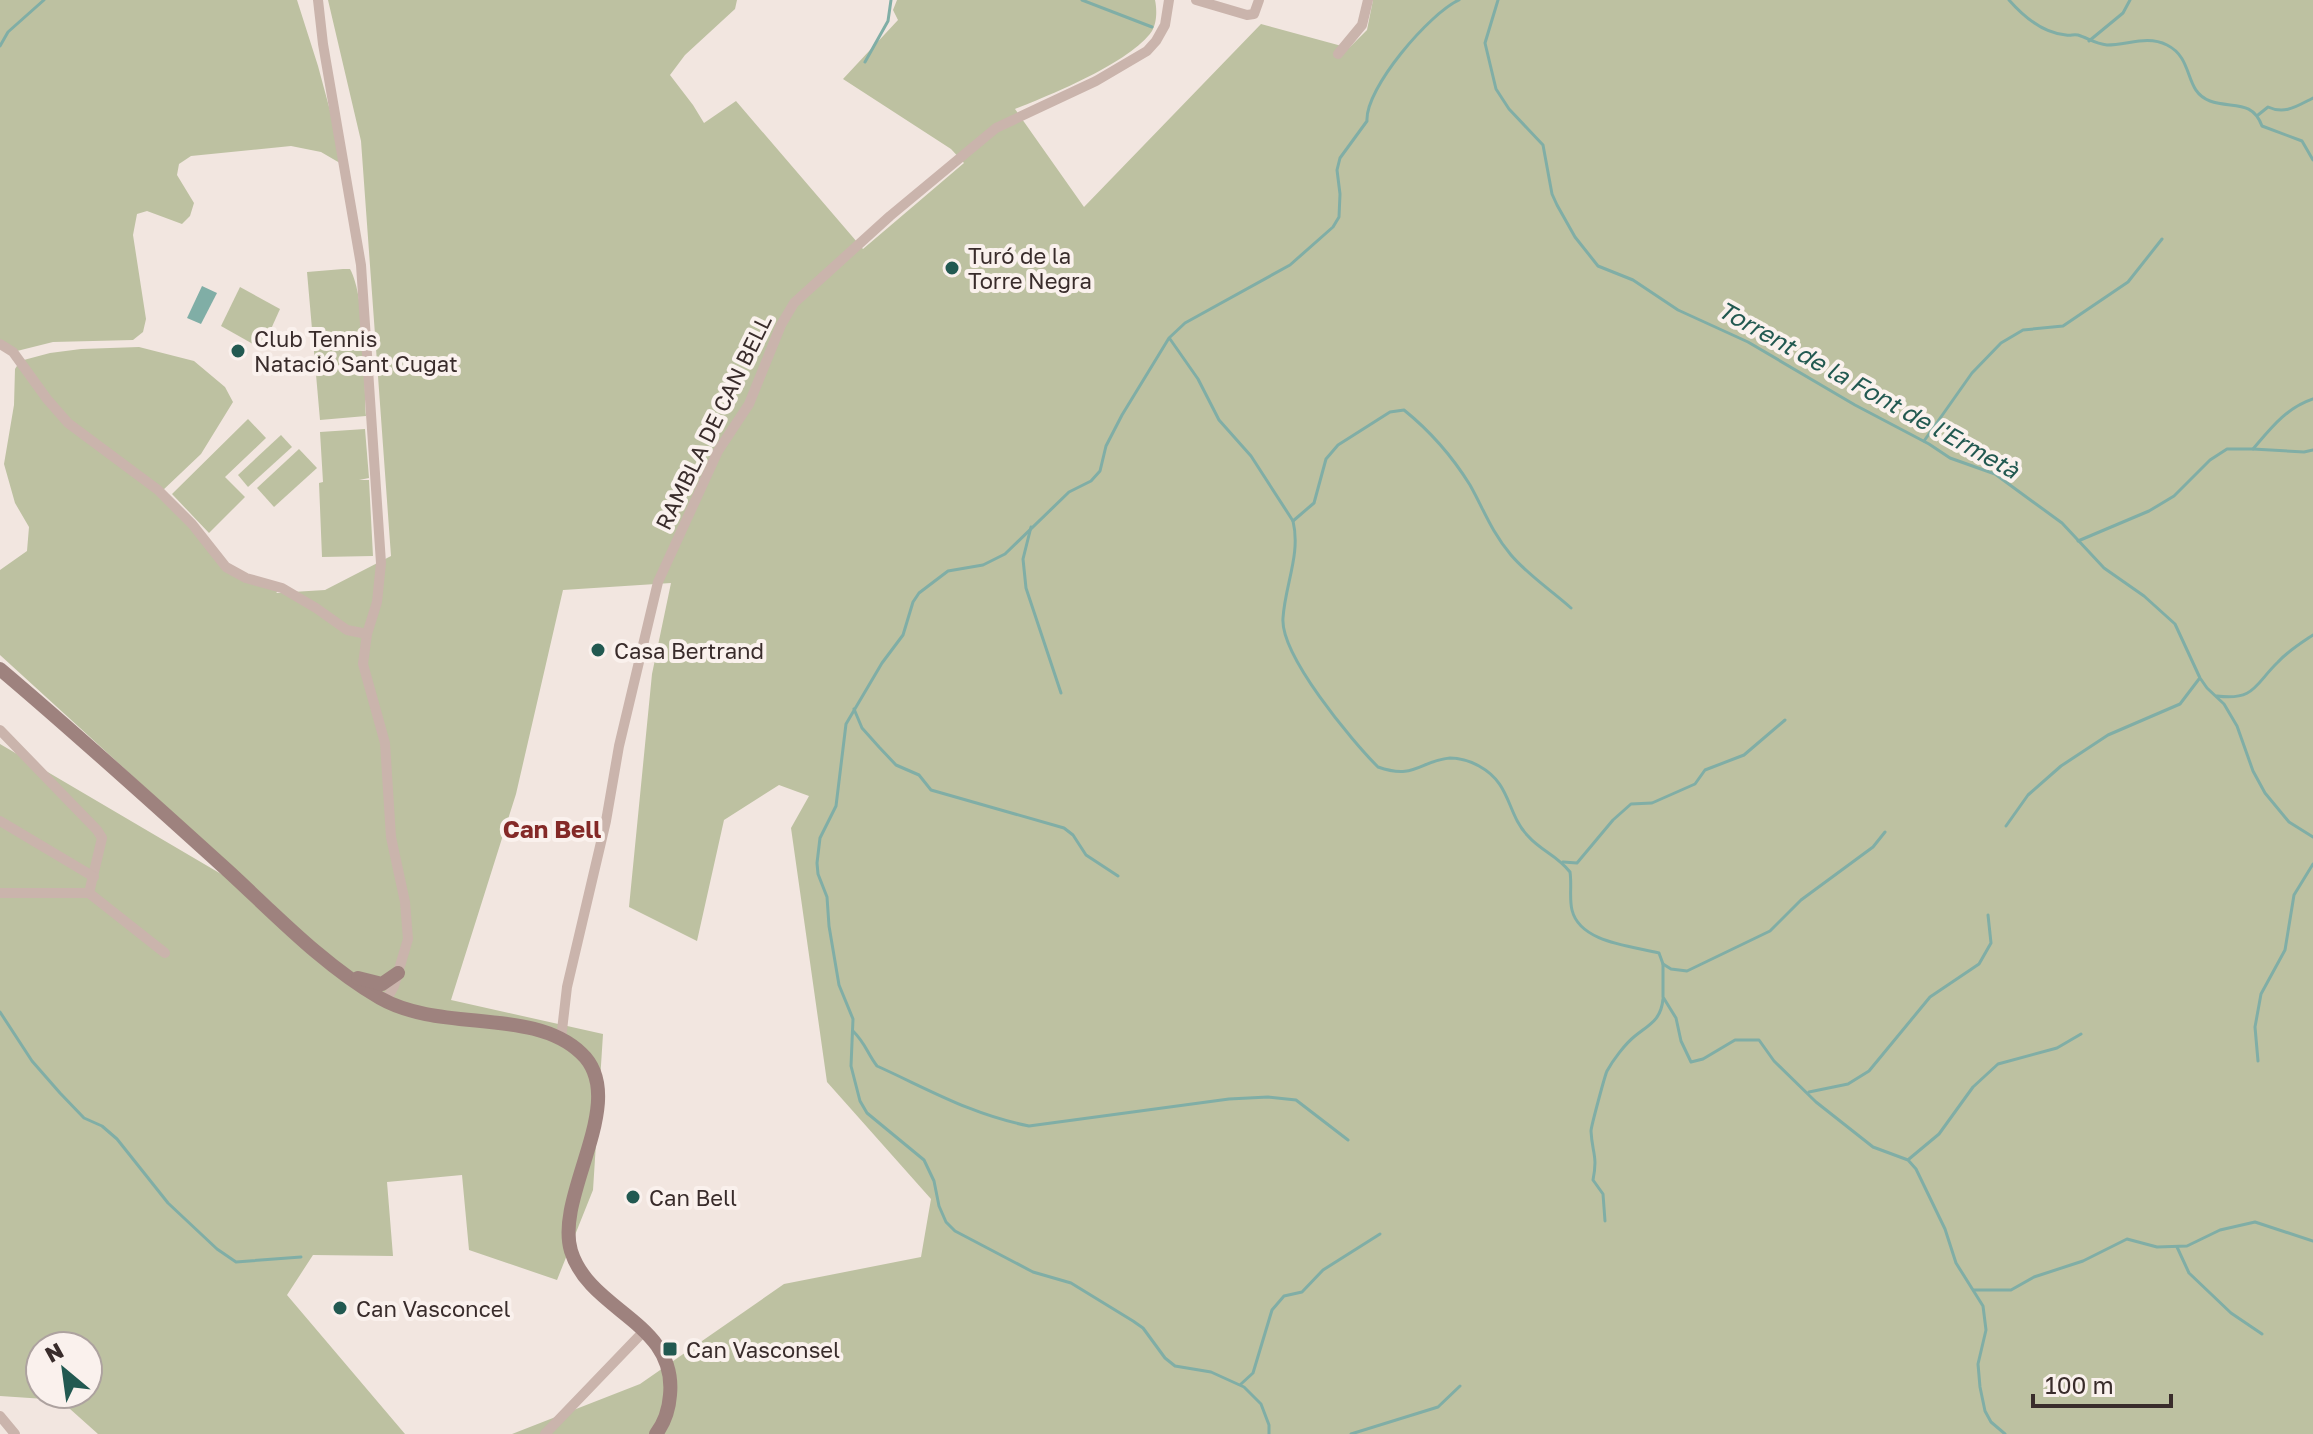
<svg xmlns="http://www.w3.org/2000/svg" width="2313" height="1434" viewBox="0 0 2313 1434" font-family="'Golos Text',sans-serif">
<rect width="100%" height="100%" fill="#f2e6e0"/>
<g fill="#bdc1a1" fill-rule="evenodd">
<path d="M0,0H297L318,66L345,166L321,152L291,146L191,156L179,164L177,175L194,203L190,216L182,224L147,211L137,214L133,235L146,319L143,332L133,340L53,342L13,352L0,344Z"/>
<path d="M328,0H737L735,9L685,55L670,75L693,105L704,123L736,101L863,249L964,163L951,149L843,79L898,20L893,10L897,0H1155C1157,9 1157,23 1152,31C1131,62 1051,95 1015,109L1084,207L1261,24L1349,48L1367,30L1373,0H2313V1434H512L640,1384L784,1284L921,1257L931,1199L827,1082L791,828L809,796L779,785L724,820L697,941L629,907L652,674L671,583L563,590L516,794L451,1000L603,1034L593,1190L557,1280L469,1250L462,1175L387,1182L393,1256L313,1255L287,1295L405,1434H98L60,1400L0,1396V744L274,905L0,655V570L27,551L29,527L15,503L4,464L14,405L15,369L20,361L50,353L81,349L139,347L194,361L225,387L233,402L201,454L161,492L227,567L282,588L276,593L325,590L391,556L361,141ZM40,1346H88V1394H40Z"/>
<path d="M343,269H350C366,298 364,380 366,416L320,420L307,272Z"/>
<path d="M240,287L280,309L262,349L221,326Z"/>
<path d="M248,419L266,438L225,477L245,497L209,533L172,494Z"/>
<path d="M365,429L369,478L359,480H369L373,556L322,557L319,483L323,482L320,432Z"/>
<path d="M281,435L292,447L248,487L238,475Z"/>
<path d="M299,449L317,468L274,507L257,488Z"/>
</g>
<path fill="#80aea6" d="M202,286L217,293L201,324L187,318Z"/>
<g fill="none" stroke-linecap="round" stroke-linejoin="round">
<g stroke="#80aea6" stroke-width="3">
<path d="M1082,0L1152,27"/>
<path d="M1498,0L1485,43L1496,89L1509,109L1543,145L1552,194L1557,205L1575,237L1598,266L1633,280L1678,310L1748,342L1855,405L1929,444L1950,458L1995,474L2062,523L2104,568L2144,596L2175,624L2200,678L2207,688L2224,704L2237,726L2253,771L2265,793L2289,822L2313,837"/>
<path d="M2009,0C2023,16 2043,33 2066,35C2072,36 2072,34 2078,35C2088,38 2095,44 2107,45C2128,45 2147,35 2167,45C2195,59 2183,91 2210,101C2232,109 2252,99 2262,126L2302,141L2313,160"/>
<path d="M2089,41L2123,13L2130,0"/>
<path d="M0,46L8,32L44,0"/>
<path d="M865,62L888,21L891,0"/>
<path d="M2258,115L2268,107C2285,115 2297,106 2313,98"/>
<path d="M1170,339L1198,379L1219,420L1251,456L1293,521C1301,554 1285,585 1283,618C1280,655 1352,741 1378,767C1415,780 1419,761 1450,758C1460,758 1470,761 1479,766C1512,784 1506,813 1528,836C1541,851 1557,855 1570,872C1572,885 1569,898 1572,910C1580,943 1632,946 1659,953L1663,964V997L1676,1018L1681,1041L1691,1062L1703,1059L1735,1040H1759L1774,1061L1816,1102L1873,1147L1908,1160L1916,1169L1945,1229L1956,1263L1983,1306L1986,1330L1978,1364L1980,1387L1985,1411L1991,1422L2005,1434"/>
<path d="M1924,441L1972,373L2001,343L2023,330L2063,326L2128,282L2162,239"/>
<path d="M2253,449L2304,452L2313,450"/>
<path d="M1293,521L1314,503L1326,459L1338,445L1390,412L1404,410C1430,431 1452,456 1470,485C1484,510 1491,531 1511,555C1529,576 1551,590 1571,608"/>
<path d="M1031,527L1023,559L1026,588L1061,693"/>
<path d="M2078,541L2149,511L2174,496L2210,460L2227,449H2253C2271,428 2286,408 2313,399"/>
<path d="M2217,696C2255,701 2255,684 2278,662C2288,651 2301,643 2313,635"/>
<path d="M854,709L862,728L879,747L896,765L919,775L931,790L1064,828L1073,835L1086,855L1118,876"/>
<path d="M2006,826L2028,795L2061,766L2108,735L2180,704L2199,679"/>
<path d="M1563,862L1577,863L1613,820L1631,804L1652,803L1695,784L1705,770L1744,755L1785,720"/>
<path d="M1663,964L1671,969L1687,971L1770,931L1801,900L1873,847L1885,832"/>
<path d="M0,1012L32,1061L60,1093L84,1118L102,1126L117,1139L168,1203L217,1249L236,1262L301,1257"/>
<path d="M853,1031C866,1044 867,1053 877,1066C930,1090 970,1114 1029,1126L1229,1099L1268,1097L1296,1100L1348,1140"/>
<path d="M2258,1061L2255,1027L2261,994L2285,950L2294,895L2313,864"/>
<path d="M1809,1092L1848,1084L1869,1071L1930,997L1979,964L1991,943L1988,915"/>
<path d="M1909,1159L1939,1134L1973,1087L1998,1064L2057,1048L2081,1034"/>
<path d="M1605,1221L1603,1194L1593,1180C1598,1155 1592,1153 1591,1131C1591,1127 1605,1075 1607,1071C1613,1060 1625,1044 1635,1036C1650,1024 1661,1020 1663,999"/>
<path d="M2177,1247L2189,1273L2231,1313L2262,1334"/>
<path d="M1974,1290H2011L2034,1277L2083,1261L2127,1239L2157,1247L2187,1246L2220,1230L2255,1222L2313,1241"/>
<path d="M1241,1384L1253,1373L1272,1310L1284,1296L1302,1292L1323,1270L1380,1234"/>
<path d="M1269,1434V1425L1261,1404L1244,1387L1211,1372L1175,1366L1165,1358L1143,1328L1133,1321L1071,1283L1033,1272L955,1231L946,1222L939,1206L934,1181L924,1160L867,1113L860,1101L851,1066L853,1019L839,985L829,926L827,897L818,874L817,863L820,838L836,806L846,724L882,663L903,635L913,602L919,593L948,571L983,565L1005,554L1069,492L1091,481L1100,471L1106,446L1122,415L1169,338L1185,323L1290,265L1333,227L1339,217L1340,194L1337,170L1340,158L1367,121C1365,88 1430,13 1459,0"/>
<path d="M1351,1434L1438,1407L1460,1386"/>
</g>
<g stroke="#cab4ac" stroke-width="10">
<path d="M318,0L323,44L361,265L381,563L377,602L367,634L363,664L385,743L391,837L405,902L408,939L394,986L389,995L382,999"/>
<path d="M1196,0L1247,15L1254,14L1259,0"/>
<path d="M1338,54L1362,25L1368,0"/>
<path d="M0,344L13,352L47,399L68,423L158,490L192,524L226,567L246,578L282,588L316,608L347,630L367,634"/>
<path d="M0,730L97,830L102,838L89,893"/>
<path d="M0,821L94,877"/>
<path d="M0,893H89L165,953"/>
<path d="M561,1039L567,987L606,821L619,746L658,582L718,451L749,404L781,325L794,303L890,216L996,128L1096,81L1147,51L1156,41L1165,25L1169,0"/>
<path d="M0,1416L15,1434"/>
<path d="M545,1434L644,1331"/>
</g>
<g stroke="#9e827e" stroke-width="14">
<path d="M0,669C77,734 152,802 227,870C275,914 323,965 380,998C441,1033 533,1007 581,1053C631,1099 554,1195 571,1251C590,1312 677,1322 670,1395C669,1409 665,1422 656,1434"/>
<path d="M358,978L382,984L398,973"/>
</g>
</g>
<g fill="#225951" stroke="#faf1ed" stroke-width="3">
<circle cx="952" cy="268" r="8"/>
<circle cx="238" cy="351" r="8"/>
<circle cx="598" cy="650" r="8"/>
<circle cx="633" cy="1197" r="8"/>
<circle cx="340" cy="1308" r="8"/>
<rect x="662" y="1341" width="16" height="16" rx="4"/>
</g>
<g text-anchor="middle" dominant-baseline="central" stroke-width="8" stroke-linejoin="round" paint-order="stroke">
<g font-size="22" fill="#392c2b" stroke="#faf1ed" text-anchor="start">
<text x="968" y="255">Turó de la<tspan x="968" dy="25">Torre Negra</tspan></text>
<text x="254" y="338">Club Tennis<tspan x="254" dy="25">Natació Sant Cugat</tspan></text>
<text x="614" y="650">Casa Bertrand</text>
<text x="649" y="1197">Can Bell</text>
<text x="356" y="1308">Can Vasconcel</text>
<text x="686" y="1349">Can Vasconsel</text>
</g>
<g font-size="22" fill="#392c2b" stroke="#faf1ed">
<text transform="translate(713 422) rotate(-64)">RAMBLA DE CAN BELL</text>
</g>
<g font-size="24" font-style="italic" fill="#225951" stroke="#faf1ed">
<text transform="translate(1869 389) rotate(29)">Torrent de la Font de l'Ermetà</text>
</g>
<g font-size="24" font-weight="bold" fill="#842927" stroke="#faf1ed">
<text x="552" y="828">Can Bell</text>
</g>
</g>
<g transform="translate(64 1370) rotate(331)"><circle r="38" fill="#faf1ed" stroke="#ada29f" stroke-width="2"/>
<path d="M0-6L14 30L0 20L-14 30Z" fill="#225951"/>
<text y="-12" font-size="22" font-weight="bold" text-anchor="middle" fill="#392c2b">N</text>
</g>
<path d="M2033 1394v12h138v-12" fill="none" stroke="#392c2b" stroke-width="4"/>
<text x="2045" y="1394" font-size="24" fill="#392c2b" stroke="#faf1ed" stroke-width="6" paint-order="stroke">100 m</text>
</svg>
